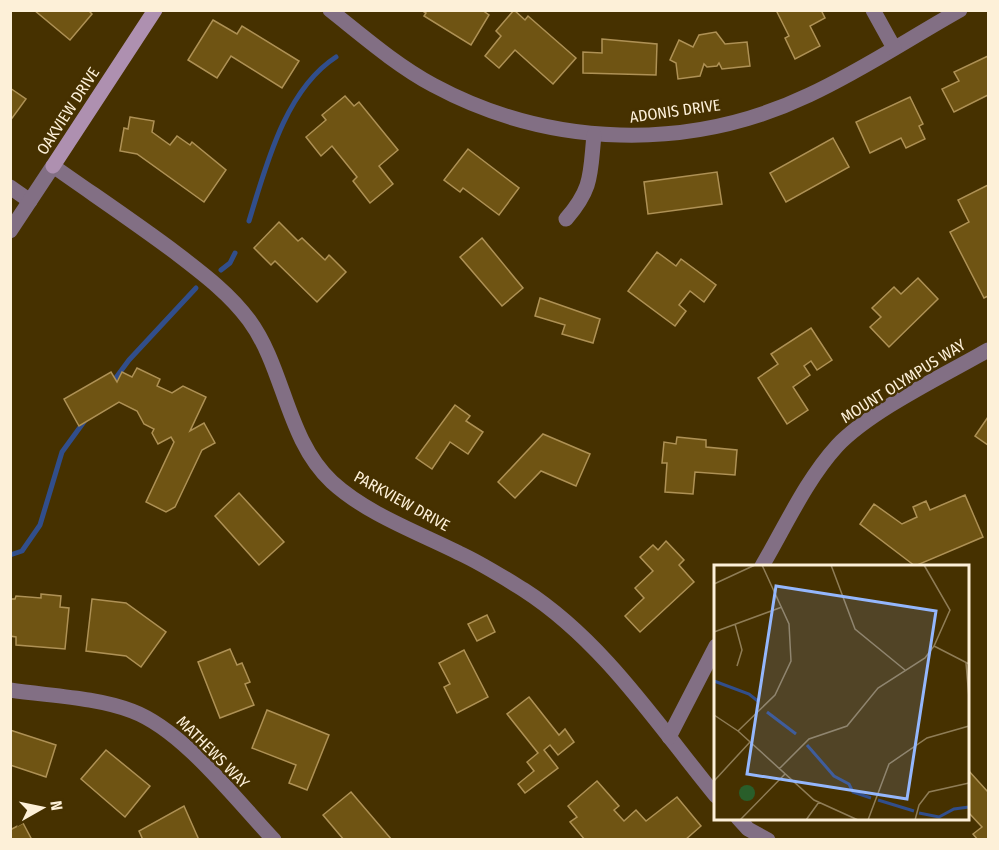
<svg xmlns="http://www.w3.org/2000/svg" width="999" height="850" viewBox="0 0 999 850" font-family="'Fira Sans Condensed',sans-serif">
<rect width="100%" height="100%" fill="#463100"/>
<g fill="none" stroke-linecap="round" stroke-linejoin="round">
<g stroke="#314e8b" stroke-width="5">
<path d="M249,221C266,166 285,90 336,57"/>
<path d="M221,270L230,263L235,253"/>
<path d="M112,383L129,360L196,288"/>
<path d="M10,555L22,551L40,525L62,452L86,419"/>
</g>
</g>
<g fill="#6f5413" stroke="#ae9155" stroke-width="1.5">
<path d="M34,10H88L92,14L70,40Z"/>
<path d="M421,10H482L489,15L471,45L424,16L426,13Z"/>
<path d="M514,10L525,20L528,16L576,58L553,84L515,50L499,68L485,56L501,36L496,31Z"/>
<path d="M776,10H821L825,18L810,26L820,46L795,59L785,38L789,36Z"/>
<path d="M213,20L237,34L242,26L299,61L282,88L231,56L217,78L188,60Z"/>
<path d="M716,32L725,44L747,42L750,66L722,69L719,63L717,66L707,67L704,64L700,76L678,79L676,63L670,60L679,40L693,47L699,35Z"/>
<path d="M602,39L657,44L656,75L583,73V52L602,53Z"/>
<path d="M988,56V95L954,112L942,89L959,81L954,72Z"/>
<path d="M10,88L26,99L10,121Z"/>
<path d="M345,96L354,106L359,102L398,150L379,166L393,184L370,203L353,181L357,177L332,146L321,156L306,137L326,120L322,115Z"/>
<path d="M910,97L923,124L919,126L925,139L906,148L901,138L870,153L856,122Z"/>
<path d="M130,117L154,121L152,132L170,145L177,136L190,145L192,142L226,170L204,202L137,154L120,151L124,128L128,129Z"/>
<path d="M833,138L849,167L786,202L770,173Z"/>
<path d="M468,149L519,188L499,215L463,188L460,192L444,180Z"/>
<path d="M717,172L722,204L648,214L644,182Z"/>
<path d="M988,185V296L984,298L950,232L969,222L958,200Z"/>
<path d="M279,222L298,241L302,238L325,260L329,255L346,272L317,302L275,261L271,265L254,248Z"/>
<path d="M482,238L523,288L502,306L460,257Z"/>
<path d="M657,252L676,266L681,259L716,285L704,302L690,291L679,305L686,311L675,326L628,291Z"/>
<path d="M918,278L938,299L889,347L870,327L881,317L872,308L894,287L901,294Z"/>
<path d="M540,298L600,319L593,343L562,334L565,325L535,316Z"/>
<path d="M811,328L832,360L817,370L811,361L804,366L810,375L793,387L808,410L787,424L758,378L778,364L771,354Z"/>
<path d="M137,368L160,379L157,386L172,393L183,386L206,397L190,431L204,423L215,443L202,450L175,507L166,512L146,502L174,442L171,437L158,444L152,433L154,429L144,424L137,411L119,402L79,426L64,399L111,372L117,382L122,372L132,377Z"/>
<path d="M455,405L470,416L466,421L483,432L468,454L450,442L432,469L416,458Z"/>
<path d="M988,417V445L975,436Z"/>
<path d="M543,434L590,454L576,486L541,471L515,498L498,482Z"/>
<path d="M677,437L706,440V447L737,450L735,475L695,472L693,494L665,492L667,463H662L664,442L676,444Z"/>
<path d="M239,493L284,542L259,565L215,516Z"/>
<path d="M965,495L983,537L915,566L860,524L874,504L902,524L917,517L913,507L926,501L930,510Z"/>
<path d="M666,541L684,560L679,565L694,582L640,632L625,616L644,598L635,588L653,571L640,557L653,545L658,550Z"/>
<path d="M41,594L61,596L60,607L69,608L65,649L16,645V637L10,636V599H15L16,596L41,598Z"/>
<path d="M92,599L126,603L166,632L141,667L126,656L86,651Z"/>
<path d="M487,615L495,632L477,641L468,624Z"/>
<path d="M230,649L237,665L242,663L250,682L245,684L254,705L220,718L198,662Z"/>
<path d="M464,650L488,697L457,713L444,687L450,684L439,663Z"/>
<path d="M529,697L559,735L565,729L574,742L558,755L550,745L544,750L558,768L525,793L518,784L534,771L527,762L538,753L507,714Z"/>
<path d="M267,710L329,735L307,790L289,783L296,765L252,748Z"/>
<path d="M10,730L56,745L46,777L10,765Z"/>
<path d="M106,750L150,786L125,817L81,779Z"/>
<path d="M968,770L988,792V840H978L973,834L982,827L968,812Z"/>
<path d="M597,781L619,806L614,810L624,821L636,810L646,821L677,797L701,826L685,840H585L570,822L577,817L568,806Z"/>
<path d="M351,792L392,840H344L323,815Z"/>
<path d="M184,806L199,840H143L139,831Z"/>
<path d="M23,823L32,840H10V830Z"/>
</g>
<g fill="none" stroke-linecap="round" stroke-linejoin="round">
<g stroke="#826f84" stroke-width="15">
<path d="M330,10C364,37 396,65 433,85C550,148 689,152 809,95C861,71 910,38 960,10"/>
<path d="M873,10L894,48"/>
<path d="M10,187L30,201"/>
<path d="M566,219C593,188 590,174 594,135"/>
<path d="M10,231L53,166C94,195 136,223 176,253C202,273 229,293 249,320C285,369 286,439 332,482C367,514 417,532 459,553C481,563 503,577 524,590C603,641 657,724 716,796"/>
<path d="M762,566C785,527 806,480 837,446C871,410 945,375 988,350"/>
<path d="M10,690C50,696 95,697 132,711C183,730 236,800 274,840"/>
<path d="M669,737L716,646"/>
<path d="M738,818L748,829L768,840"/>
</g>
<path stroke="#ae90b0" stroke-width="15" d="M53,166L155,10"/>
</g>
<g text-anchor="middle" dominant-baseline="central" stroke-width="5" stroke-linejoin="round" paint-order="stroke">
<g font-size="16" fill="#fdf0d8" stroke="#463100">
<text transform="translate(68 111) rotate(-57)">OAKVIEW DRIVE</text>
<text transform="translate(675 111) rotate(-8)">ADONIS DRIVE</text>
<text transform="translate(903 381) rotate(-32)">MOUNT OLYMPUS WAY</text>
<text transform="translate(402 501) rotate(29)">PARKVIEW DRIVE</text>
<text transform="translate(213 752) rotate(45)">MATHEWS WAY</text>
</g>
</g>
<g transform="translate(714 565)">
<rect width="255" height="255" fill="#463100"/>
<path d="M25 228a8 8 0 1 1 16 0a8 8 0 1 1-16 0Z" fill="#295e2a"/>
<path fill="none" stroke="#314e8b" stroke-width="3" d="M0,116L35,129L45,137M53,147L82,169M93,180L120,211L135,219L139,227L157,233M164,235L200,246M205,248L225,252L240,244L255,242"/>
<path fill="none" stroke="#8f7d56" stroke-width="1.5" d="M117,0L141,64L191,105M0,19L41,0M21,59L28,85L23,101M0,67L68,42M220,81L255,99M252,98L255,133M0,150L24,166L100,235L144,255M24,166L61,130L77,96L75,59L48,0M65,204L95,174L133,161L164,123L211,93L220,81L236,45L210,0M0,216L36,177M26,255L71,209M92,255L105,237M154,255L175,199L213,173L255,161M201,255L205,240L215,227L255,218"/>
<path fill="#94b7fd" fill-opacity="0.15" stroke="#94b7fd" stroke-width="3" d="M62,21L222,46L193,234L33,209Z"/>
<rect width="255" height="255" fill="none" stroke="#fdf0d8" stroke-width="3"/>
</g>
<rect width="999" height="850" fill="none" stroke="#fdf0d8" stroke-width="24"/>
<g transform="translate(42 808) rotate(81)" stroke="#463100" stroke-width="4.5" paint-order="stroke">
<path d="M0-4.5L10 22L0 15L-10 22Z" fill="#fdf0d8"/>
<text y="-9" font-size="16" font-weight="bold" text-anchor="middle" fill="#fdf0d8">N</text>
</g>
</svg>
